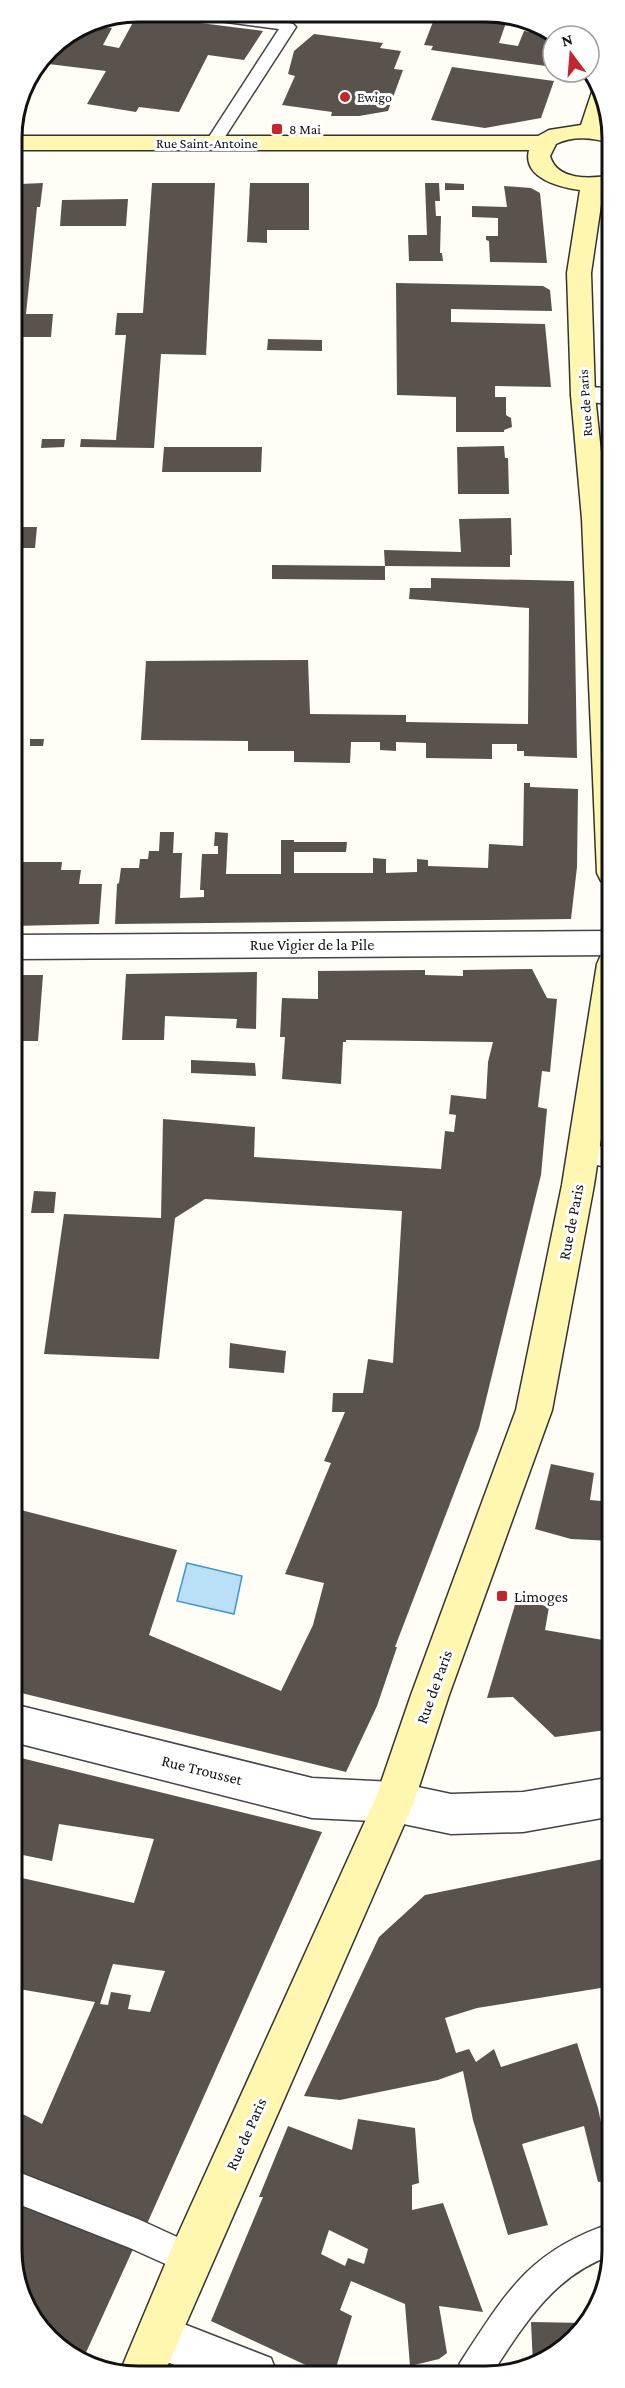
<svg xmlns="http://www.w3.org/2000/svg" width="625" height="2388" viewBox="0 0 625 2388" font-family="'Crimson Pro',serif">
<rect width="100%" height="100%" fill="#fffdf5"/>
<path fill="#b9e0f7" stroke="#3f96cf" stroke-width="1.5" d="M187,1563L242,1576L234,1614L177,1601Z"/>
<g fill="#5a524d" fill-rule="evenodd">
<path d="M436,14H509L499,43L518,46L524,31L547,34L553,37V67L431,50L433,46L424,45Z"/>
<path d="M137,15L263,31L244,60L208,55L179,112L139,107L136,112L87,104L106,71L40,63L49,49L85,25L112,28L103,45L119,48Z"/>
<path d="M314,34L383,43L380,48L401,51L394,69L403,70L388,111L359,116H331L332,112L282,105L295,76L288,74L294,51Z"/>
<path d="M452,67L554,81L541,118L485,128L431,120Z"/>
<path d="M43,183L40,207H37L26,314H53L51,337H12V248L20,184Z"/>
<path d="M152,183H215L206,355L161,354L154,448L80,447L81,439L116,440L126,335H115L117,313H143Z"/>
<path d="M250,183H309V230H267V243L247,242Z"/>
<path d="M425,183H439L440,201H435L436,216H441L440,253H442L443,261H409L408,235H427Z"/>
<path d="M445,183L464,184V190H445Z"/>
<path d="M504,186L531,188L540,193L547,263L490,262L489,241L486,240V236H498V218L472,217V206L507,207Z"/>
<path d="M128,199L126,226H60L62,200Z"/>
<path d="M396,283L543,286L550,290L552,311L451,309V322L545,324L551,387L495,386V397H506V415L511,418L512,427L504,430V432H456V397L397,395Z"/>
<path d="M268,339L322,340V351L267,350Z"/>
<path d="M42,439H65L64,447L41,448Z"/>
<path d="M504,446L505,458H508L509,494H458L457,447Z"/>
<path d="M164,447H262L261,472H162Z"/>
<path d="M511,518L512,555H510V567L385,566V580L272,579V565L385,566L384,550L461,552L459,519Z"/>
<path d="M12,527H37L35,548H12Z"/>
<path d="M431,578L574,581L577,758L524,756V751H517V744H492V759L426,758V743L396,742V751L380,750V742H351L350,763L294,762V751H248V741L141,740L146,661L308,660L310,714L406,715V722L528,724L529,608L409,599L410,588H431Z"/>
<path d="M12,629H22L18,661H12Z"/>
<path d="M30,739H44L43,746H30Z"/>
<path d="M524,783H530V787L578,789L577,867L571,919L115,924L117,884L119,883L121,868H139L140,859H148L149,851H159L160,832H174L173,853H182L180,898L204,897V890H200L202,854H218V846H214L215,832L228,833L226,874H281V840H294V842H347L346,852H294V873H373V858L386,859V873L417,872V859L428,860V866L488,868L489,844L523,846Z"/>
<path d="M18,862H62L61,870H81L79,884H102L99,924L13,926V887H16Z"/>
<path d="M532,969L547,998L557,999L550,1072L542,1071L538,1107L547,1109L541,1175L479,1428L395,1647H397L377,1706L346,1772L13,1691V1508L177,1550L149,1635L281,1691L313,1625L324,1583L285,1574L331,1463L324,1461L345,1412H332L333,1393H363L368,1359L393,1363L402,1211L205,1199L175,1218L159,1359L44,1354L64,1214L161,1218L163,1119L255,1127L254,1157L441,1169L445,1131L454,1132L456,1115L449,1114L451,1095L486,1099L488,1062L493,1042L346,1040V1042H343L341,1084L282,1079L285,1037H280L282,998L318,999V971L425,970V975L463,976V970Z"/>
<path d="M257,972L256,1029L236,1028L237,1019L165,1016L164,1040H122L126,974Z"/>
<path d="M13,975H43L38,1041H13Z"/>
<path d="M191,1060L255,1063L256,1076L191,1073Z"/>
<path d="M34,1191L56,1192L54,1213H31Z"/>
<path d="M230,1343L286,1351L284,1373L229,1368Z"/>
<path d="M551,1464L594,1473L590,1500L601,1501L602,1491L612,1493V1541L571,1539L535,1529Z"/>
<path d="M517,1598L549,1607L545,1630L603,1640L604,1612H612L613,1729L555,1737L513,1697L487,1698Z"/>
<path d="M13,1756L322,1832L146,2226L13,2175V2109L42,2124L95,2002L13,1988V1944H16L23,1911L13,1908V1876L134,1903L154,1839L59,1824L52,1861L13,1853L15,1817H13ZM113,1964L165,1971L150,2012L128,2009L131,1995L111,1992L108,2005L100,2004Z"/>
<path d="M613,1857V1986L477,2008L445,2018L456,2053L469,2049L476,2062L494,2049L501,2067L577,2043L598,2108L613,2180L598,2182L584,2126L522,2144L548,2225L508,2235L473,2120L463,2071L438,2080L340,2100L304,2096L379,1937L425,1895Z"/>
<path d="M358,2119L415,2128L419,2183L412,2185V2210L443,2203L483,2312L439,2306L447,2353L439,2359L410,2366L405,2304L351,2281L340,2310L352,2316L334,2374H325L211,2321L263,2197H259L288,2126L352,2150ZM329,2230L368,2249L364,2264L348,2258L345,2266L321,2254Z"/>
<path d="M13,2199L134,2247L84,2357L44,2333L13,2266Z"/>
<path d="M531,2322L586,2323L581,2333L549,2359L533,2365Z"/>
</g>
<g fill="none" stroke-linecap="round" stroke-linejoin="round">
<g stroke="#444" stroke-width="3">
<g id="lane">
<path d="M182,12C220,13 256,14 293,24L296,27L219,146L213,148L205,143L279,29L189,17Z"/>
<path d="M584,1144L612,1148V1168L576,1161L572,1154L576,1147Z"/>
<path d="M13,2170L138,2219L201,2248L206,2259L201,2270L190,2275L130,2248L13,2202Z"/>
<path d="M613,2223V2255C554,2274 523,2326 491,2375H456L460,2363C505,2294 529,2250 613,2223Z"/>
</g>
</g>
<g stroke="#444" stroke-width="3">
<g id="street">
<path d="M583,387L612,388V404L574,401L571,395L574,389Z"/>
<path d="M612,931V955L13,959V935Z"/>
<path d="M13,1704L312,1778L394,1782L451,1794L523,1792L613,1777V1816L523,1832L451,1834L394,1822L312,1818L13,1742Z"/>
<path d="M158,2314L271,2358L277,2374H197L142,2352L136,2336L142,2320Z"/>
</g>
</g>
<g stroke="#333" stroke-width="3">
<g id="secondary">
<path d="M597,91L607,111L602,127L612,129V143C593,138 574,135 556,144L550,156C557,181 591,179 612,175V189L603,191L591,273L595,395L608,519L612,594V884L601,881L597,873L582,519L571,395L567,273L580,190C559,187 522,178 529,150H12V136H538L549,130L581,125L592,92Z"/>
<path d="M612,952V1065L594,1185L552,1410L449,1695L414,1802L164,2374H119L174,2243L376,1797L411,1695L516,1410L562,1185L597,964L601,955Z"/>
</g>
</g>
<use href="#lane" fill="#fff" fill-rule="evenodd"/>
<use href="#street" fill="#fff" fill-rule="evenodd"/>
<use href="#secondary" fill="#fff6b0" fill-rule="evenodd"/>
</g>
<g fill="#c4262e" stroke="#fff" stroke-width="2">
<circle cx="345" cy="97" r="6"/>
<rect x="271" y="123" width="12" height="12" rx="3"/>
<rect x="496" y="1590" width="12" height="12" rx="3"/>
</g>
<g text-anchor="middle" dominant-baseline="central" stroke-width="6" stroke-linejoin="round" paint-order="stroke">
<g font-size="14" fill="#111" stroke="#fff" text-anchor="start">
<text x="357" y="97">Ewigo</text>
<text x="289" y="129">8 Mai</text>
</g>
<g font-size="14" fill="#111" stroke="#fff">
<text x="207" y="143">Rue Saint-Antoine</text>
<text transform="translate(585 403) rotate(-94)">Rue de Paris</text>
</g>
<g font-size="16" fill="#111" stroke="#fff">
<text x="312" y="944">Rue Vigier de la Pile</text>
<text transform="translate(571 1222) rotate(-79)">Rue de Paris</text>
<text transform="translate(434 1687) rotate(-70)">Rue de Paris</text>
<text transform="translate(202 1770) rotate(14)">Rue Trousset</text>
<text transform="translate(246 2134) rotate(-66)">Rue de Paris</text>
</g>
<g font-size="16" fill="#111" stroke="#fff" text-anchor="start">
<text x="514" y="1596">Limoges</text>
</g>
</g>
<path d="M0 0H625V2388H0ZM138 22H486A116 116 0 0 1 602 138V2250A116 116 0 0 1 486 2366H138A116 116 0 0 1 22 2250V138A116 116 0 0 1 138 22Z" fill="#fff" fill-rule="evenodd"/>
<path fill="none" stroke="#111" stroke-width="3" d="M138 22H486A116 116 0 0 1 602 138V2250A116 116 0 0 1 486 2366H138A116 116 0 0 1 22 2250V138A116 116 0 0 1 138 22Z"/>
<g transform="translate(571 54) rotate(344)"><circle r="28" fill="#ffffff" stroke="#a0a0a0" stroke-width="1.5"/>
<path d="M0-4.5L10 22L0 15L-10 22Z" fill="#c4262e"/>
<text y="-9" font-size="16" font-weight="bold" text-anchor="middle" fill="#111111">N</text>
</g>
</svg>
